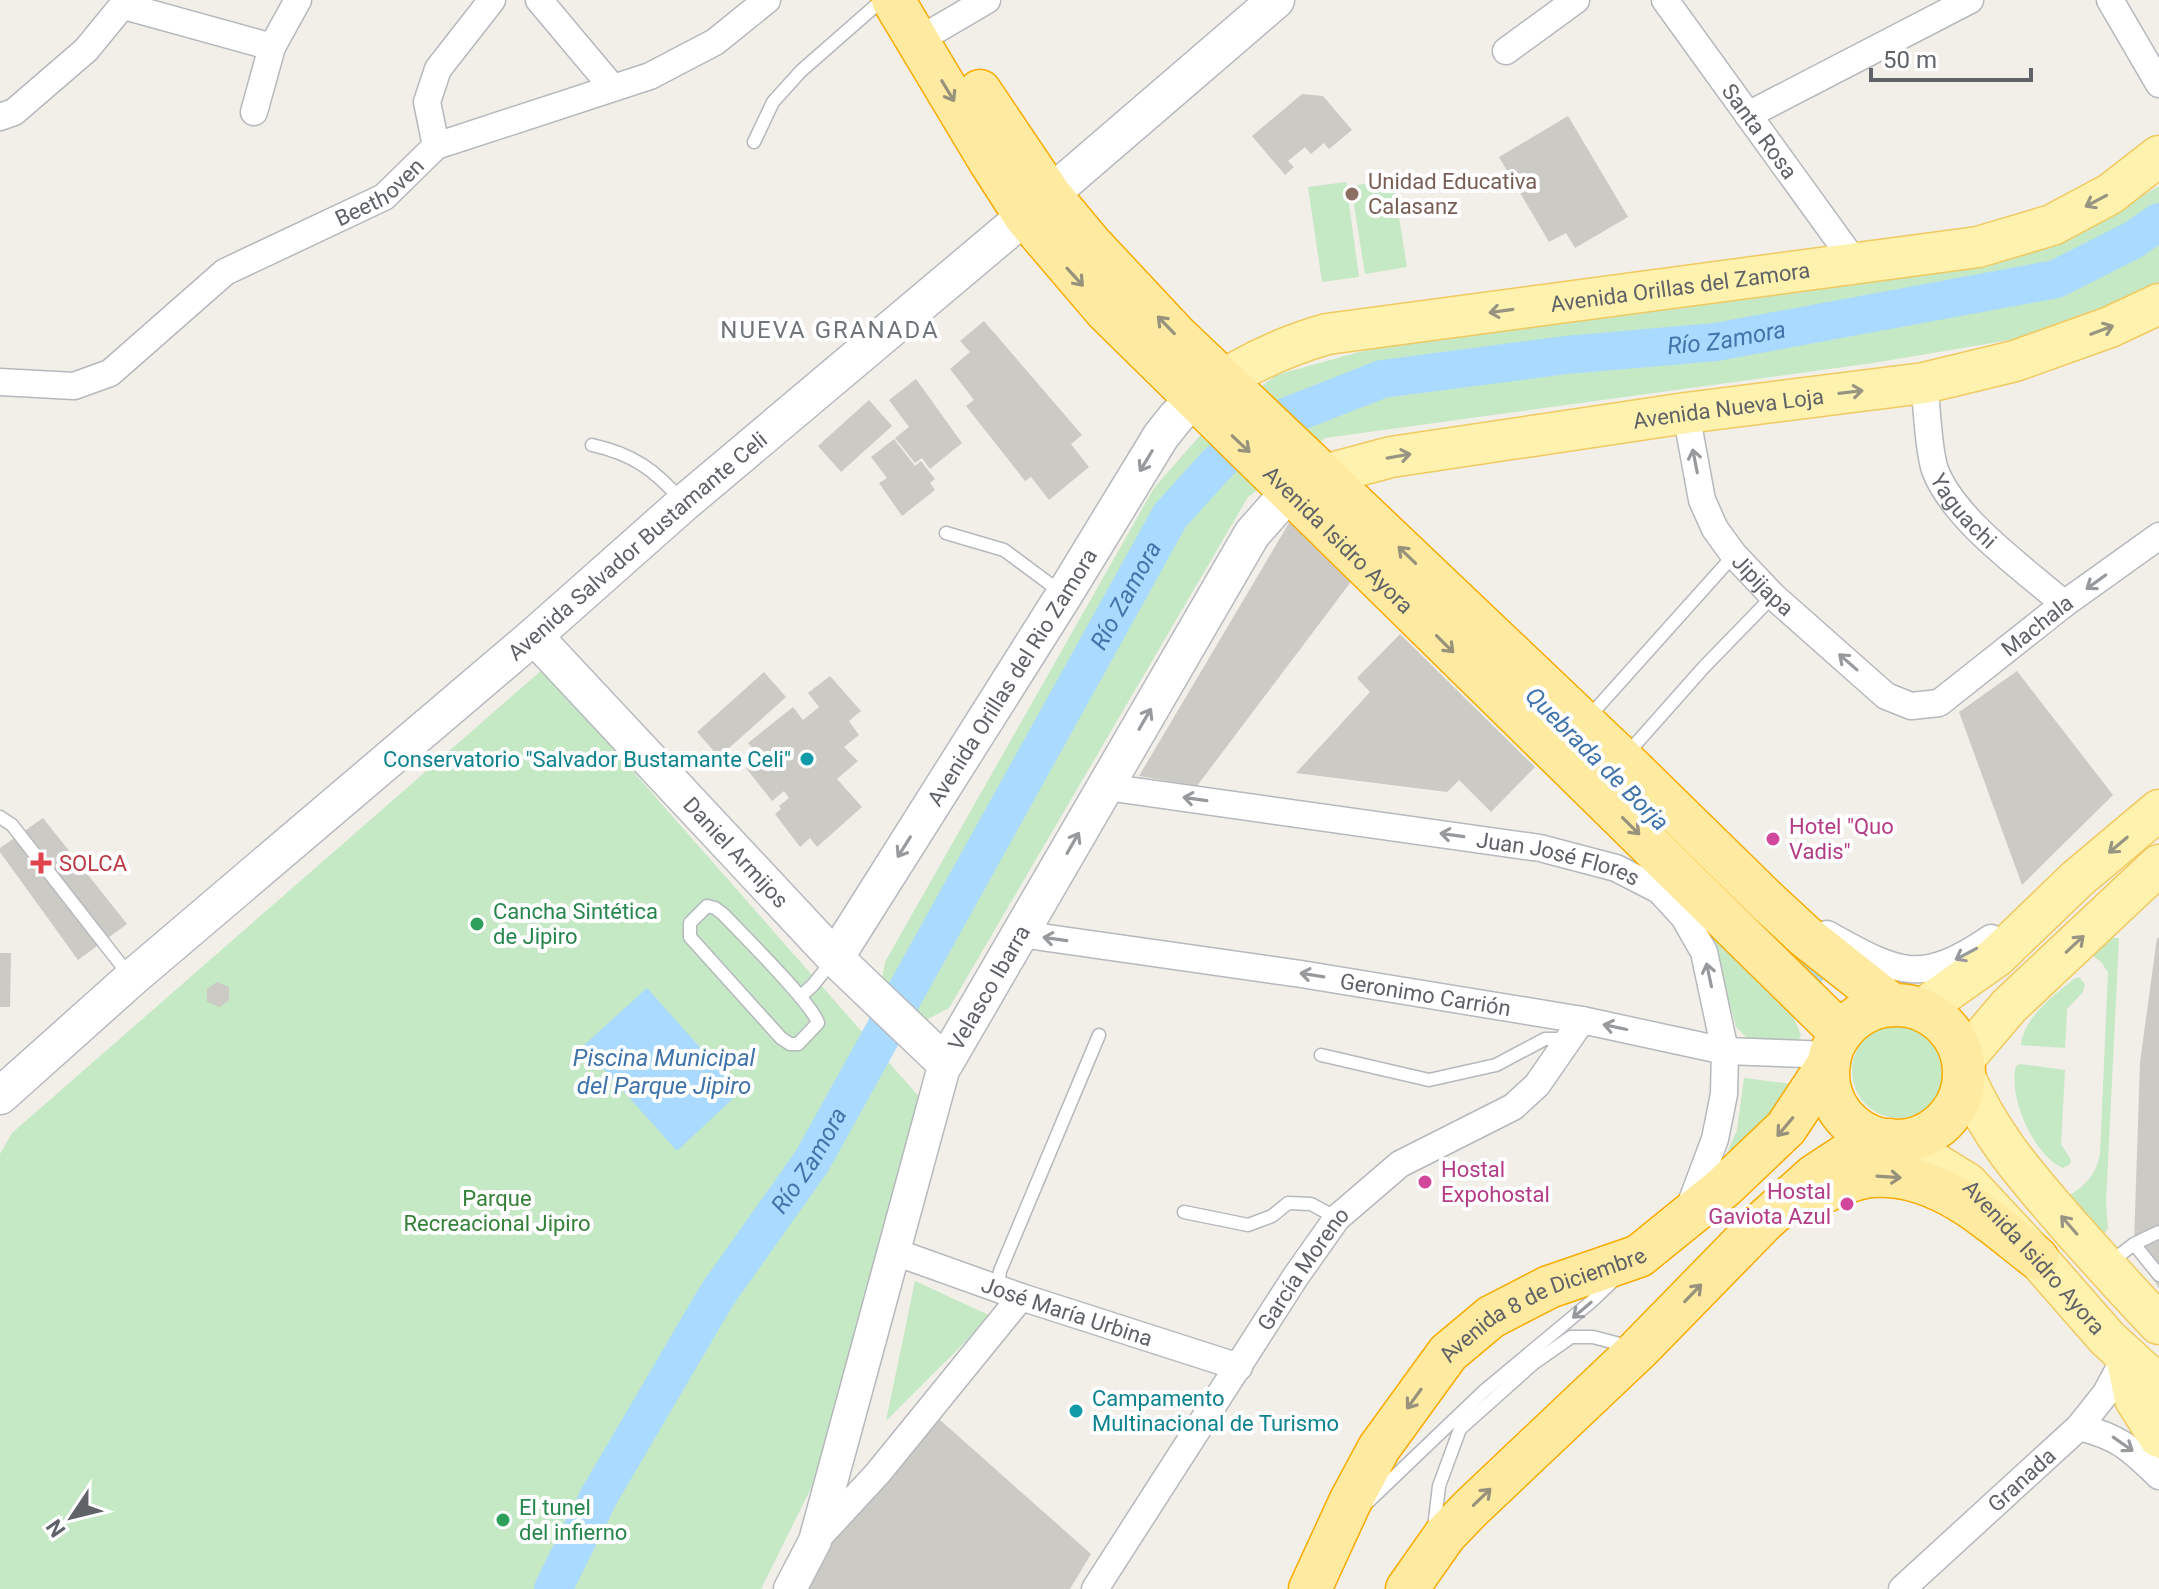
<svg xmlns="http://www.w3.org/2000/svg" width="2159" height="1589" viewBox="0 0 2159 1589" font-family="Roboto,sans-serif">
<rect width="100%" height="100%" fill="#f1efe8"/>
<g fill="#c5e8c5">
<path d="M1393,180L1407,267L1365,274L1351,186Z"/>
<path d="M1346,182L1359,277L1322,282L1308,187Z"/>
<path d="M2159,186V288L2046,334L1873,363L1325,438L1248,497L949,1008L922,1022L880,991L885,962L1154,488L1204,431L1276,375L1388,344L2094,224Z"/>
<path d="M543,669L921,1099L817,1476L761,1589H0V1154L12,1133Z"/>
<path d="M1691,906L1789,1007L1801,1035L1797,1043L1749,1040L1736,1027L1713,941Z"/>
<path d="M2108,938H2119L2106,1203L2108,1228L2105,1233L2089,1220L2070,1195C2086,1185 2096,1174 2100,1155L2108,972L2101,962L2086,950Z"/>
<path d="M2079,977L2085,984L2083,992L2067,1009L2065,1048L2021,1045C2024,1017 2053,996 2074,979Z"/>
<circle cx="1899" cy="1071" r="47"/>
<path d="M2020,1064L2065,1070L2061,1144L2071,1160L2070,1164L2063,1168C2033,1155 2008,1097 2016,1066Z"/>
<path d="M1744,1078L1793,1084L1785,1100L1723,1163L1737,1130Z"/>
<path d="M915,1281L991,1316L886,1421Z"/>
</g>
<path fill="#aadaff" d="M647,988L740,1092L677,1151L583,1046Z"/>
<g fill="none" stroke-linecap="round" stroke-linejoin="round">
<path stroke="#aadaff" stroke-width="6" d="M1797,956L1820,979"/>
<path stroke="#aadaff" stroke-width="38" id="s1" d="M553,1589L599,1496L717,1295L812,1161L1170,516L1217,464L1257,428L1382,379L1566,355L1716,342L2056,279L2133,240L2159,222"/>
</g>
<g fill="#cccac5">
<path d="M1302,94L1323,96L1352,130L1329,149L1324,143L1311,154L1305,147L1288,161L1294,167L1285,175L1252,136Z"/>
<path d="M1568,116L1628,217L1575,248L1566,233L1549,242L1499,157Z"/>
<path d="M984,321L1082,435L1071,444L1089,467L1049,500L1031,477L1025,481L966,406L974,400L950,369L970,352L960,341Z"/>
<path d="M916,379L962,443L930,469L922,458L915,463L895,438L909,427L889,400Z"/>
<path d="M869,400L892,426L841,472L818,446Z"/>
<path d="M894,439L915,466L921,461L935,479L930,483L935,490L902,516L879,483L887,478L871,457Z"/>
<path d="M1292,518L1353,579L1197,786L1139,776Z"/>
<path d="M1400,634L1535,767L1491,812L1459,780L1447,792L1296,773L1370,692L1357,678Z"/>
<path d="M2017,671L2113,795L2022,885L1959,712Z"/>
<path d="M764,672L786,697L719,757L697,732Z"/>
<path d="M830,676L861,711L849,721L859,735L844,747L858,761L837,779L862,807L817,847L810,838L800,847L775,814L781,809L779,806L789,798L784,791L772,801L746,768L760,757L748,743L793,707L803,720L819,707L808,693Z"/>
<path d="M43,818L127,924L78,960L0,852V848Z"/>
<path d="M2157,938H2159V1288L2141,1261L2134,1244L2140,1062Z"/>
<path d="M0,953H11L10,1007H0Z"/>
<path d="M217,982L229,987V1000L220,1007L207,1002V989Z"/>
<path d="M939,1419L1091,1554L1070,1589H804L829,1543Z"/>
</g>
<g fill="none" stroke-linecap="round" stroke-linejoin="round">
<g stroke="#b5b8bc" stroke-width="15">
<g id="service">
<path d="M754,142L773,102L801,71L882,0"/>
<path d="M592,445C633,454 655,470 682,501"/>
<path d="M946,533L1004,550L1062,593"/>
<path d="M1587,719L1734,555"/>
<path d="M1626,755L1704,667L1773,596"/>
<path d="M0,817L12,825L129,975"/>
<path d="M707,906L715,908L723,914C743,935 812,1003 818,1023L798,1044H790L781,1038L690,937V923Z"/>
<path d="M801,996L813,985L833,960"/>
<path d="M1321,1055L1429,1080L1496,1065L1545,1039H1567"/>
<path d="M1184,1212L1248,1225L1272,1216L1288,1203L1311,1204L1337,1218"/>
<path d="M2134,1244L2159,1275"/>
<path d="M2108,1264L2134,1244L2159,1232"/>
<path d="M998,1287L1000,1271L1099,1035"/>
<path d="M1369,1501L1484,1391L1592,1301L1614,1280"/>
<path d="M1434,1528L1439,1486L1460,1429L1534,1363L1571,1337H1593L1631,1347"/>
</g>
</g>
<g stroke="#b5b8bc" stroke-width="29">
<g id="minor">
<path d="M539,0L612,87"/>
<path id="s2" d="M1665,0L1856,264"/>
<path d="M2110,0L2159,84"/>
<path d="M124,6L272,47"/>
<path d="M917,41L987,0"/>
<path d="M1506,51L1576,0"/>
<path d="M254,112L272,47L298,0"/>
<path d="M1748,115L1970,0"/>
<path d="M0,117L14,112L86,50L127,0"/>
<path d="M436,146L427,102L438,69L492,0"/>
<path id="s3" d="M0,382L74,386L110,373L225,272L384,197L436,146L650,76L715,42L767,0"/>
<path id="s4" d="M1924,383C1927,405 1928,450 1935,470C1954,520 2024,569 2064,604"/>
<path id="s5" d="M1686,413L1702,500L1715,529L1734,555L1773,596L1886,696L1911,706L1939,703L2064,604L2159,536"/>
<path id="s6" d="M1106,787L1540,848L1616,868L1659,890L1684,917L1704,952L1725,1051L1724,1094L1715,1139L1688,1211"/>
<path id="s7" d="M1020,934L1301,974L1582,1020L1725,1051L1831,1055"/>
<path d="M1827,934C1898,973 1919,987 1991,938"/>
<path id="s8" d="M895,1252L1021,1297L1239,1367"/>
<path d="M2079,1427C2119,1437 2130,1448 2159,1476"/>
<path d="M815,1541L878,1473L1021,1297"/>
<path id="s9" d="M1095,1589L1296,1276L1337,1218L1400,1164L1513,1107L1537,1085L1582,1020"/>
<path id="s10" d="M1902,1589L2079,1427L2106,1393L2126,1356"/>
</g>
</g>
<g stroke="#b5b8bc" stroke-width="35">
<path id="tertiary" d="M790,1589L815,1541L945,1063"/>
</g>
<g stroke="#b6babf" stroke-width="39">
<g id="secondary">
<path id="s11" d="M534,636L835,958L945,1063L1252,534L1290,491"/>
<path id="s12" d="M835,958L1064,595L1161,436L1177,416L1194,400"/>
<path id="s13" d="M0,1096L132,978L534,636L684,503L1025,216L1276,0"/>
</g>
</g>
<g stroke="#f2c960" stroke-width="43">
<g id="primary">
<path id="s14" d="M1197,398C1237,368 1278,348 1327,334L1978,247L2052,225L2110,194L2159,156"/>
<path id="s15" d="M1295,488L1324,475L1391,457L1686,413L1924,383L2015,361L2110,327L2159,304"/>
<path d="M1922,1009L1996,957L2077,879L2159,810"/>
<path d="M1963,1060L2009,1006L2159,865"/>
<path d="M1964,1075C1991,1138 2028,1178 2072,1229C2101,1261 2129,1293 2159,1324"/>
<path id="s16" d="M1899,1141L1967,1183L2037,1258L2107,1338L2159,1386"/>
<path d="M2126,1356L2135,1399L2159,1437"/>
</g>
</g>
<g stroke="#f9ab00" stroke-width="45">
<g id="trunk">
<path id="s17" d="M893,0L989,160L1025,216L1106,311L1841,1033"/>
<path d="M980,91L1050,195L1090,243L1177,336L1622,759L1766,900L1806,937L1892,1005"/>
<circle cx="1896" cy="1073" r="68"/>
<path d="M1819,1194C1836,1187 1854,1177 1872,1176C1938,1171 1989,1221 2037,1258"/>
<path id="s18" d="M1310,1589L1350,1502L1379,1448L1448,1353L1491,1317L1549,1287L1639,1256L1724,1187L1786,1128L1829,1063"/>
<path d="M1407,1589L1445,1535L1470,1509L1639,1349L1764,1221L1814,1176L1852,1151L1890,1140"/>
</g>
</g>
<use href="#service" stroke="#fff" stroke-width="12"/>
<use href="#minor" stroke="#fff" stroke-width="26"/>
<use href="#tertiary" stroke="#fff" stroke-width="32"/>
<use href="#secondary" stroke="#fff" stroke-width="36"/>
<use href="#primary" stroke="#fff2af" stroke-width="40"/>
<use href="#trunk" stroke="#feeaa1" stroke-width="42"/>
</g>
<defs><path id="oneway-shaft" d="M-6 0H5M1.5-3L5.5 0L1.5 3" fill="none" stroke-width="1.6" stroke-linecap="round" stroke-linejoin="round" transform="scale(2)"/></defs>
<g stroke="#97927c">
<use href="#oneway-shaft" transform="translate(948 91) rotate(59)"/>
<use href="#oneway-shaft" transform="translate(1075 277) rotate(48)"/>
<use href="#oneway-shaft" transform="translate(1166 325) rotate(-134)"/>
<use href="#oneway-shaft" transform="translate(1241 444) rotate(43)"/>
<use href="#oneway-shaft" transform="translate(1407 555) rotate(-136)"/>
<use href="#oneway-shaft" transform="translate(1445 644) rotate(45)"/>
<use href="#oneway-shaft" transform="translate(1631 826) rotate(45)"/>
<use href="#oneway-shaft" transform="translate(1785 1127) rotate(130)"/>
<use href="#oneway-shaft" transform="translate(1889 1177) rotate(4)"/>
<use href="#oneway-shaft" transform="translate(1693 1293) rotate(-46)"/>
<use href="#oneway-shaft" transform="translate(1414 1399) rotate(126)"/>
<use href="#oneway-shaft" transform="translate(1482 1497) rotate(-44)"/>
</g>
<g stroke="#979581">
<use href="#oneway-shaft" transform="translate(2096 201) rotate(152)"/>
<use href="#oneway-shaft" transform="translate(1501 311) rotate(172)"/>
<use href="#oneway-shaft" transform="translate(2102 330) rotate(-21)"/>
<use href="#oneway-shaft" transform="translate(1851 392) rotate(-7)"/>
<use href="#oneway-shaft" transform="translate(1399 456) rotate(-10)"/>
<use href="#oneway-shaft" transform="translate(2118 845) rotate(140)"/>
<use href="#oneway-shaft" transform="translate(2075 944) rotate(-43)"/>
<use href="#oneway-shaft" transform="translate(2069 1225) rotate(-131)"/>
</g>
<g stroke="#979a9d">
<use href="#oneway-shaft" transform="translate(1146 461) rotate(121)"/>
<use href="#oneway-shaft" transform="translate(1695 461) rotate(-101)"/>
<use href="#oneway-shaft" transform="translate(2096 582) rotate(144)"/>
<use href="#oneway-shaft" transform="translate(1848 662) rotate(-139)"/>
<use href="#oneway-shaft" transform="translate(1145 719) rotate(-60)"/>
<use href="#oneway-shaft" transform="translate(1195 799) rotate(-172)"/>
<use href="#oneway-shaft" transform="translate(1452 835) rotate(-172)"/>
<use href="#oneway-shaft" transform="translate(1073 843) rotate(-60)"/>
<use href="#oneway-shaft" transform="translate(904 847) rotate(122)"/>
<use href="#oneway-shaft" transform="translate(1055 939) rotate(-172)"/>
<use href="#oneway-shaft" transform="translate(1966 954) rotate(152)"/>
<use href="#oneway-shaft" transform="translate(1312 975) rotate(-171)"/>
<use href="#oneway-shaft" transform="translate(1709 975) rotate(-102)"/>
<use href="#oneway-shaft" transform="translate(1615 1027) rotate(-168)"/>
<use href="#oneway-shaft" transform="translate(1582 1310) rotate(140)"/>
<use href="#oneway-shaft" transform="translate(2123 1444) rotate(35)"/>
</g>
<circle fill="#8d6e63" stroke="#fff" stroke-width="3" cx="1352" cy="194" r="8"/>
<g fill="#0f9aa8" stroke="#fff" stroke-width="3">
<circle cx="807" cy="759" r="8"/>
<circle cx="1076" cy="1411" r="8"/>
</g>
<g fill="#d1479c" stroke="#fff" stroke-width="3">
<circle cx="1773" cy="839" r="8"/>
<circle cx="1425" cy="1182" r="8"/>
<circle cx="1847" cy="1204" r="8"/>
</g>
<path fill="#e0444e" stroke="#fff" stroke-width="3" d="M37 851h8v8h8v8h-8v8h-8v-8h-8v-8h8z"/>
<g fill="#2e9e5b" stroke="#fff" stroke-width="3">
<circle cx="477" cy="924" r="8"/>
<circle cx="503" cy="1520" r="8"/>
</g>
<g text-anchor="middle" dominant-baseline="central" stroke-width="8" stroke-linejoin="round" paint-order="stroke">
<g font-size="22" fill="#5f6368" stroke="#fff">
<text stroke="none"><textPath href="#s2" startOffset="162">Santa Rosa</textPath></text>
<text stroke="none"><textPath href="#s3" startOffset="440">Beethoven</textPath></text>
<text stroke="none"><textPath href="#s14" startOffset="502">Avenida Orillas del Zamora</textPath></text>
<text stroke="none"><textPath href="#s15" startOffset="442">Avenida Nueva Loja</textPath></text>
<text stroke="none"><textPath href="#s4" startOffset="138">Yaguachi</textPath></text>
<text stroke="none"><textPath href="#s17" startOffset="704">Avenida Isidro Ayora</textPath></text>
<text stroke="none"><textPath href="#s13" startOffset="842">Avenida Salvador Bustamante Celi</textPath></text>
<text stroke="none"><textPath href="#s5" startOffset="194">Jipijapa</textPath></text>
<text stroke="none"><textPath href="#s5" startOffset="540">Machala</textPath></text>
<text stroke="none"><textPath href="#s12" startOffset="332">Avenida Orillas del Rio Zamora</textPath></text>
<text stroke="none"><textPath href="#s11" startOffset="296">Daniel Armijos</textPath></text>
<text stroke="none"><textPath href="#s6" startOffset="458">Juan José Flores</textPath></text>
<text stroke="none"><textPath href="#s11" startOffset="680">Velasco Ibarra</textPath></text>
<text stroke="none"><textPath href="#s7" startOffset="410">Geronimo Carrión</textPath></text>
<text stroke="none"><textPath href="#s16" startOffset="180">Avenida Isidro Ayora</textPath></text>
<text stroke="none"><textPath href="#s9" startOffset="382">García Moreno</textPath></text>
<text stroke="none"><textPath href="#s18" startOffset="382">Avenida 8 de Diciembre</textPath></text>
<text stroke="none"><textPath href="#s8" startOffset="182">José María Urbina</textPath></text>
<text stroke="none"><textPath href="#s10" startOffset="162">Granada</textPath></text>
</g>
<g font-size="22" fill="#785e54" stroke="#fff" text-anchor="start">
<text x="1368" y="181">Unidad Educativa<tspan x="1368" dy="25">Calasanz</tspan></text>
</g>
<g font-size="22" fill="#0d838f" stroke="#fff" text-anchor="end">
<text x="791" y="759">Conservatorio "Salvador Bustamante Celi"</text>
<text x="1092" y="1398" text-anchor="start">Campamento<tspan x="1092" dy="25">Multinacional de Turismo</tspan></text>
</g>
<g font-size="22" fill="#b23c85" stroke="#fff" text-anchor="start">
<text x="1789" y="826">Hotel "Quo<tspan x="1789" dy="25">Vadis"</tspan></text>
<text x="1441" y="1169">Hostal<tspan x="1441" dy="25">Expohostal</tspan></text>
<text x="1831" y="1191" text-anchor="end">Hostal<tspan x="1831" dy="25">Gaviota Azul</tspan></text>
</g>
<g font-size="22" fill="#be3a42" stroke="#fff" text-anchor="start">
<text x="59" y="863">SOLCA</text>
</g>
<g font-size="22" fill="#27864d" stroke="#fff" text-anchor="start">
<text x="493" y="911">Cancha Sintética<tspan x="493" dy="25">de Jipiro</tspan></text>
<text x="519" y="1507">El tunel<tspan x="519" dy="25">del infierno</tspan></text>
</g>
<g font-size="22" fill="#348238" stroke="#fff">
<text x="497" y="1198">Parque<tspan x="497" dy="25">Recreacional Jipiro</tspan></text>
</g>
<g font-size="24" letter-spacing="2" fill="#70757a" stroke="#fff">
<text x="830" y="330">NUEVA GRANADA</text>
</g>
<g font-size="24" font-style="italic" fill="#4174aa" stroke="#fff">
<text stroke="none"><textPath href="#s1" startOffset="1844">Río Zamora</textPath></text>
<text stroke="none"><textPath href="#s1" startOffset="1148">Río Zamora</textPath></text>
<text transform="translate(1597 759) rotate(45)">Quebrada de Borja</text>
<text x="664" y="1058">Piscina Municipal<tspan x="664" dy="28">del Parque Jipiro</tspan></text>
<text stroke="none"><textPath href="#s1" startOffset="500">Río Zamora</textPath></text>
</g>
</g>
<g transform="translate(72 1517) rotate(235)" stroke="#ffffff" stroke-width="6" paint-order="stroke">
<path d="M0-6L14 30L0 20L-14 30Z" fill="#5f6368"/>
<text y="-12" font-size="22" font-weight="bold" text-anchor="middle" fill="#5f6368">N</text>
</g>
<path d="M1871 68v12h160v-12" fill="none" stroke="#5f6368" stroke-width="4"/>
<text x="1883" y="68" font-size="24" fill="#5f6368" stroke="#ffffff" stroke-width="6" paint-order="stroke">50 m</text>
</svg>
